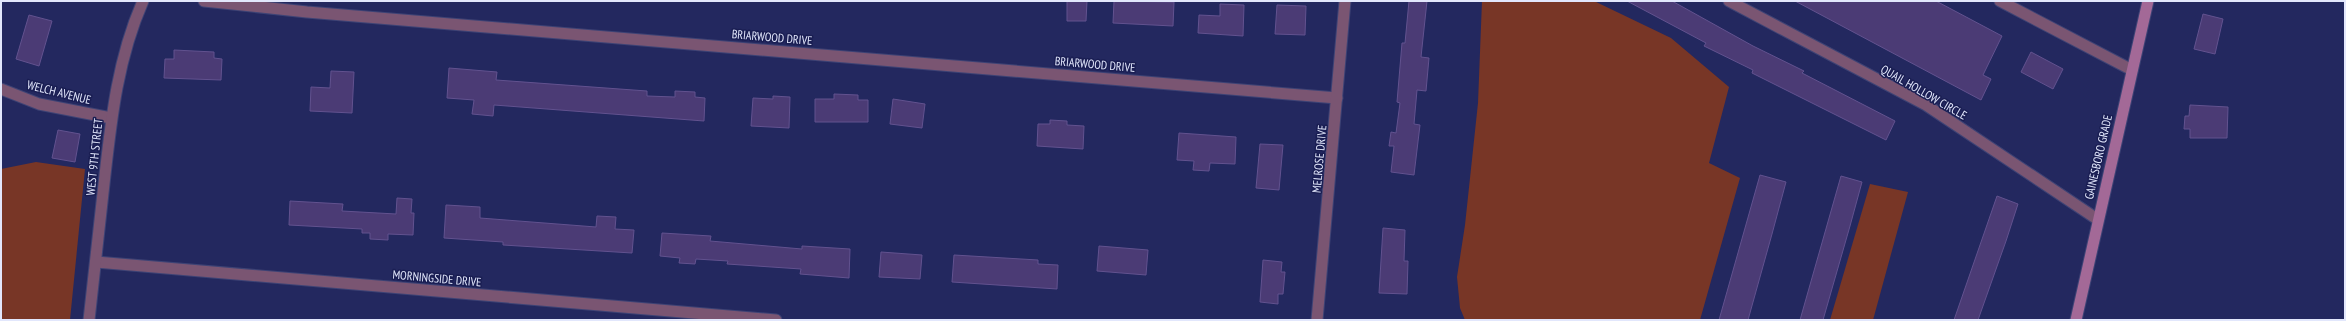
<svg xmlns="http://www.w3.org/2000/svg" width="2346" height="321" viewBox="0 0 2346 321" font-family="'PT Sans Narrow',sans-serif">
<rect width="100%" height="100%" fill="#23285f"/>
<g fill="#783626">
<path d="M1482,1H1594L1671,38L1729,87L1709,163L1740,178L1700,320H1465L1460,308L1457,277L1465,225L1478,103Z"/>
<path d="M36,162L85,169L70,320H1V169Z"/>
<path d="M1870,184L1908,192L1873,320H1830Z"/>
</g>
<g fill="#4b3b75" stroke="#62528f">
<path d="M1067,1H1087L1086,21H1067Z"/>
<path d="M1114,1L1174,2L1173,26L1113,23Z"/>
<path d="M1409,1H1427L1421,57L1429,58L1426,91L1417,90L1414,124L1420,125L1414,175L1391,172L1394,146H1389L1391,132L1396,133L1400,103L1397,102L1402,43H1405Z"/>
<path d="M1627,1H1672L1753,46L1804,71L1802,73L1895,121L1886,140L1752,73L1753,70L1704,46L1706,43Z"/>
<path d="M1795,1H1936L2002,36L1983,75L1991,79L1981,100Z"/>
<path d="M1220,4L1244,5L1243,36L1198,33L1199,15L1220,16Z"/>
<path d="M1277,5L1306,6L1305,35L1275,34Z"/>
<path d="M2203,14L2223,19L2215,54L2194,49Z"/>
<path d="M29,15L52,21L39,66L16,59Z"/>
<path d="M174,50L214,52V58L222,59L221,80L164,78L165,59H174Z"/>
<path d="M2031,52L2063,69L2053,89L2021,72Z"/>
<path d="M449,68L497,72L496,80L647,91V96L675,97V91L695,92V97L705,98L704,121L494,105L493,116L472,114L474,100L447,98Z"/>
<path d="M331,71L354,72L352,113L310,111L311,87L330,88Z"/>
<path d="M834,94L858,95V100H868V122H815V99H834Z"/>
<path d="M773,96L790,97L789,128L751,126L753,98L773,99Z"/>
<path d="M893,99L925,104L922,128L890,124Z"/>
<path d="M2190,105L2228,107L2227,138H2190V129H2184L2185,116H2189Z"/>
<path d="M1050,120L1067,121V125L1084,126L1083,149L1037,146L1038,124H1050Z"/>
<path d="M58,130L80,134L75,162L52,158Z"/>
<path d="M1179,133L1236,137L1235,164L1210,163L1209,171L1193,170L1194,161L1177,160Z"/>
<path d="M1260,144L1283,145L1279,190L1256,188Z"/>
<path d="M1760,175L1786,182L1772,234L1748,320H1719Z"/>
<path d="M1841,176L1862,182L1850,226L1823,320H1800Z"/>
<path d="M1997,196L2018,204L2006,241L1978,320H1954Z"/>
<path d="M397,198L412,199L411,213H414L413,235L388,234V240L370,239V233H362V229L289,225L290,201L343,204L342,211L396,214Z"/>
<path d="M446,205L480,207V218L596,227L597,216L616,217L615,229L634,230L632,253L503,245V242L444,238Z"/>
<path d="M1383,228L1405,230L1404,261H1408L1407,294L1379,293Z"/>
<path d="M662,233L711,236L710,241L802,249V246L850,249L849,278L800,274L801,269L727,264L728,261L696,259L695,264L679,263L680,258L660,256Z"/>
<path d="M1099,246L1148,250L1146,275L1097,271Z"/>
<path d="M881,252L922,255L920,279L879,277Z"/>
<path d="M954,255L1038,260V264L1058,265L1057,289L952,282Z"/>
<path d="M1263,260L1282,262L1281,272H1285L1283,294H1278V304L1260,302Z"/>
</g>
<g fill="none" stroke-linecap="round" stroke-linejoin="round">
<g stroke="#3e4375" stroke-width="13">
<g id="minor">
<path d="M204,1L307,12L1337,98"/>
<path d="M1729,1L1926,105L2097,219"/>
<path d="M2000,1L2132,70"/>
<path d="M1,89L39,104L111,118"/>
<path d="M96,262L776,320"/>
<path d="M89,320C94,275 99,229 104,184C111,121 117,60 143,1"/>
<path d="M1317,320L1345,1"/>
</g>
</g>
<g stroke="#3e4375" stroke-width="13">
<path id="secondary" d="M2076,320L2148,1"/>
</g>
<use href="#minor" stroke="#7a5572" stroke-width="11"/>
<use href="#secondary" stroke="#a36997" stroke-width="11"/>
</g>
<g text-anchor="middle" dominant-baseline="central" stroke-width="3" stroke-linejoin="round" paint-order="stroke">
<g font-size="12" fill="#e2e7fc" stroke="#1a1e53">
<text transform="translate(772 37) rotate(5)">BRIARWOOD DRIVE</text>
<text transform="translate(1095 64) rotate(5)">BRIARWOOD DRIVE</text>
<text transform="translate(59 92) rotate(14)">WELCH AVENUE</text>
<text transform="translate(1924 92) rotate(30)">QUAIL HOLLOW CIRCLE</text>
<text transform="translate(94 157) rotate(-84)">WEST 9TH STREET</text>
<text transform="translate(2098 157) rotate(-77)">GAINESBORO GRADE</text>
<text transform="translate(1319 159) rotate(-85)">MELROSE DRIVE</text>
<text transform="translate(437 278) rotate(5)">MORNINGSIDE DRIVE</text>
</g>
</g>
<rect width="2346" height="321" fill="none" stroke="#e2e7fc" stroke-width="4"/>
</svg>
